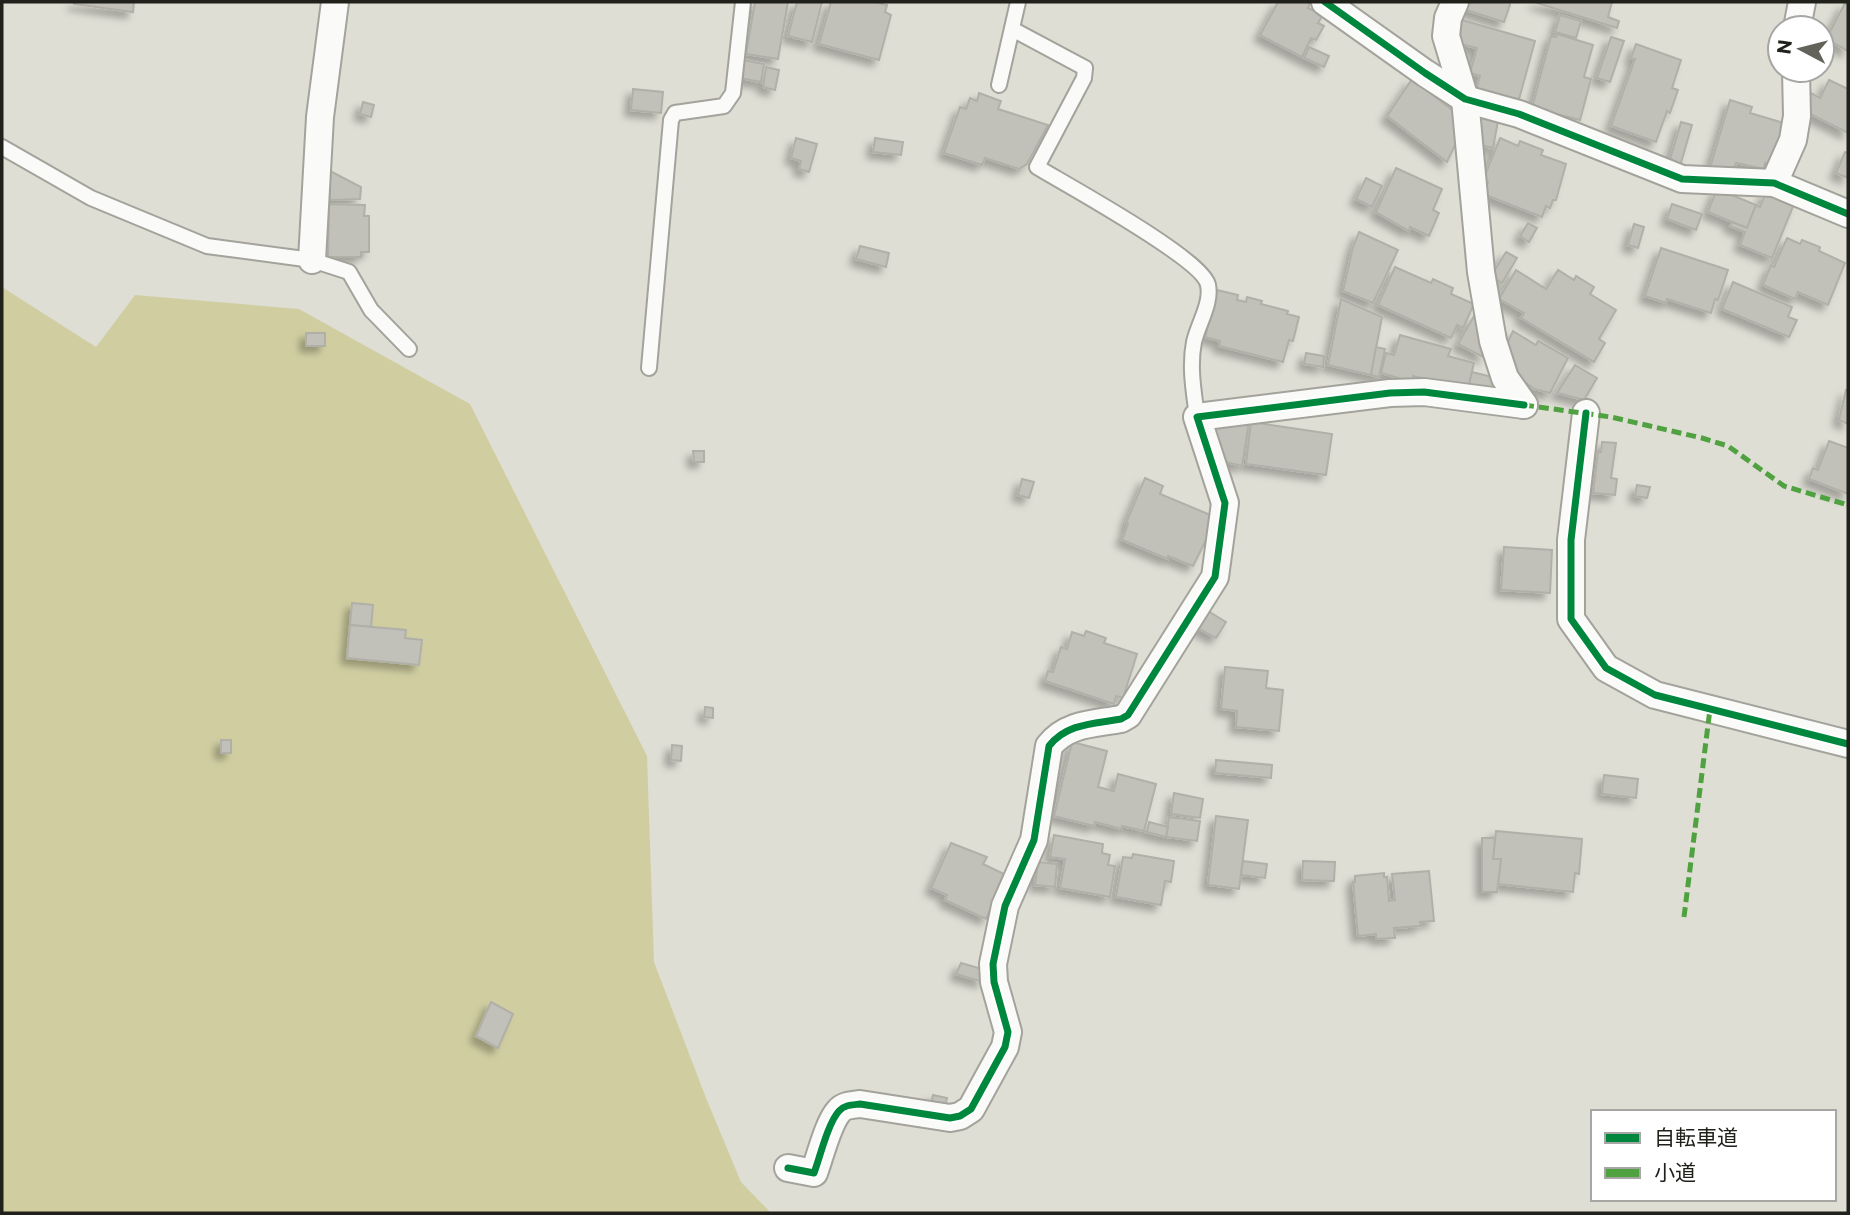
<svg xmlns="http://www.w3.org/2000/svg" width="1850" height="1215" viewBox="0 0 1850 1215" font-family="Commissioner,'Noto Sans JP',sans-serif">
<defs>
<filter id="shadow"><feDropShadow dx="-6" dy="6" stdDeviation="3.5" flood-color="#0004"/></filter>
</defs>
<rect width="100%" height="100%" fill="#deded5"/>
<path fill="#d0cea1" d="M2,287L96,347L135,295L299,309L470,404L647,756L654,962L706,1098L741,1182L771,1213H2Z"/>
<g fill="#c1c1ba" stroke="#b0b0a8" stroke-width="2" filter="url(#shadow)">
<path d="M74,2H134L133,12L74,4Z"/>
<path d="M755,2H788L778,59L746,54Z"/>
<path d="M797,2H822L812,42L788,36Z"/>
<path d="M831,2H874L887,5L885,12L891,15L879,60L819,44Z"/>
<path d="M1278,2H1306L1310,4L1308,8L1323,15L1318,23L1324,26L1316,40L1311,38L1302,57L1260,35Z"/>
<path d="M1465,2H1509L1510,5L1504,22L1463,9Z"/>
<path d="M1534,2H1612L1608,17L1619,21L1617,28Z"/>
<path d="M1845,3L1848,5V51L1826,39Z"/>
<path d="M1560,15L1581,21L1576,38L1555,32Z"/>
<path d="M1462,20L1535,41L1518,103L1476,91L1480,76L1470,73L1477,48L1455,43Z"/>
<path d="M1557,34L1593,45L1584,77L1591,79L1580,120L1532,108L1551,36L1556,37Z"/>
<path d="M1611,37L1624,41L1610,82L1597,78Z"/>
<path d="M1636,44L1681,60L1672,88L1678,90L1670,113L1667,111L1656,142L1611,126L1635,59L1631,58Z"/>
<path d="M1309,47L1329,56L1324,67L1304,58Z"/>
<path d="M743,60L764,64L761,82L740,78Z"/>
<path d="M766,67L779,70L775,90L763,87Z"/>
<path d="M1412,79L1455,112L1457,141L1447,162L1387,116Z"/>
<path d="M1829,80L1848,89V133L1806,112L1811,93L1820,98Z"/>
<path d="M633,89L663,92L661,113L631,110Z"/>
<path d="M979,93L1001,101L998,109L1048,125L1027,164L1019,169L985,158L982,165L944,153L960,107L966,109L970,98L977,101Z"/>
<path d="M1730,100L1752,107L1750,113L1787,124L1773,165L1765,163L1764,169L1736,163L1734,168H1710Z"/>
<path d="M363,102L374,105L371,117L360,114Z"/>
<path d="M1481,117L1498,121L1493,148L1475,144Z"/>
<path d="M1681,122L1692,125L1680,166L1669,163Z"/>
<path d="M796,138L817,144L809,172L799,169L801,161L791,158Z"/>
<path d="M875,138L903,142L901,155L873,152Z"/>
<path d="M1500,138L1518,146L1520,141L1543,150L1541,155L1566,164L1556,200H1553L1550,208L1546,206L1542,217L1483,194L1488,182L1483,180Z"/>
<path d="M1845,152L1848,153V178L1836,173Z"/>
<path d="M1396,168L1442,189L1433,210L1439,213L1429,236L1410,227L1409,231L1376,212Z"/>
<path d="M330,171L361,187L360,199L330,200Z"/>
<path d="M1366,178L1382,186L1372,207L1356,199Z"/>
<path d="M1717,189L1756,205L1747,228L1708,212Z"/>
<path d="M1766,192L1794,204L1772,258L1740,245L1745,232L1730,226L1732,222L1747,228L1756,205L1760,207Z"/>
<path d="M329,204L365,205L364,216H369V252H361V257H328Z"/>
<path d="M1672,204L1702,214L1696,230L1667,219Z"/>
<path d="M1528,223L1537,228L1529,242L1520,236Z"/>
<path d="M1634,224L1644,227L1638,248L1628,245Z"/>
<path d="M1359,232L1398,250L1373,303L1343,291L1353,247Z"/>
<path d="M1787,238L1800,244L1802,240L1820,247L1819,251L1845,263L1828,305L1798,292L1795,299L1763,285L1771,265L1774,267Z"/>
<path d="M860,246L889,253L886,267L856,259Z"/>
<path d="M1661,248L1728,270L1718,300L1715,299L1711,313L1667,299L1666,303L1645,296Z"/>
<path d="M1506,252L1517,258L1502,283L1491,276Z"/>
<path d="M1395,267L1431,283L1433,279L1453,288L1451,294L1474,304L1463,328L1457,325L1451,338L1378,305Z"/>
<path d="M1516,270L1546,289L1558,270L1574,280L1576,276L1594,287L1590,294L1616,310L1599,339L1605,343L1594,362L1521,318L1524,313L1499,299Z"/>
<path d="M1733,282L1792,307L1788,317L1797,320L1789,337L1722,309Z"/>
<path d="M1217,290L1238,295L1237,300L1246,302L1247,297L1262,301L1261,304L1288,311L1287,314L1299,317L1293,341L1289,340L1283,362L1219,346L1220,341L1205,337Z"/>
<path d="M1341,299L1382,317L1371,375L1328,365Z"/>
<path d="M1474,316L1477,318L1485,358L1458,344Z"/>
<path d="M1513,331L1536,345L1538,341L1568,358L1550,393L1534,389L1516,375L1505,348Z"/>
<rect x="306" y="333" width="19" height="13"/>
<path d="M1400,335L1451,349L1448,356L1474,363L1468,389L1413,376L1412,382L1381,373L1386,353L1394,355Z"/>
<path d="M1376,347L1385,349L1379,377L1371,375Z"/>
<path d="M1306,353L1324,356L1323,367L1304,364Z"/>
<path d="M1575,365L1597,378L1584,400L1557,393Z"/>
<path d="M1472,372L1496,378L1492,394L1468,389Z"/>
<path d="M1846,390L1848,391V424L1839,420Z"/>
<path d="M1249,422L1242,466L1226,462L1214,435L1216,423Z"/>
<path d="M1251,422L1332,434L1326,475L1246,464Z"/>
<path d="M1829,441L1848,448V494L1809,479L1813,468L1818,470Z"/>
<path d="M1602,442L1616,443L1611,478L1617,479L1615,495L1593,493L1598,452H1601Z"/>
<path d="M693,451H704V462H694Z"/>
<path d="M1145,478L1163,486L1160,494L1213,516L1207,530L1210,532L1193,566L1168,556V559L1122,540L1128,524L1126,523Z"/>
<path d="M1022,479L1034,482L1029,498L1018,495Z"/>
<path d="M1637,485L1650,487L1647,498L1635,496Z"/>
<path d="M1504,547L1552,550L1550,593L1501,590Z"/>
<path d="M352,603L373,605L371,627L350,625Z"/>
<path d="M1208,611L1226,622L1216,638L1198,628Z"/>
<path d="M350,625L406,630L405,638L422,640L419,665L347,658Z"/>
<path d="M1086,631L1106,638L1104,643L1137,654L1123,698L1116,696L1114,704L1045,681L1048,671L1053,672L1061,647L1067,649L1072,632L1084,636Z"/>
<path d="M1225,667L1268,671L1266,688L1283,690L1279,731L1236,727L1237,711L1221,709Z"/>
<path d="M705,707L713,708V718L704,717Z"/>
<rect x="221" y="740" width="10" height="13"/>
<path d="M1072,742L1107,751L1098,787L1114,791L1118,774L1156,784L1144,831L1122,826V829L1095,822L1094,826L1054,816Z"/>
<path d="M672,745L682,746L681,761L671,760Z"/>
<path d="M1216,760L1272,765L1271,778L1215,773Z"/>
<path d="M1604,775L1638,779L1636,798L1602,794Z"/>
<path d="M1174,793L1203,799L1200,818L1171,814Z"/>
<path d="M1216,816L1248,820L1239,889L1208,885Z"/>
<path d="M1169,817L1200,821L1197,841L1166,837Z"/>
<path d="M1149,822L1168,827L1166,837L1147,832Z"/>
<path d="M1496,831L1582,839L1579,874L1575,873L1573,892L1498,884L1501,859H1493Z"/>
<path d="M1054,835L1103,844L1102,853L1110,855L1108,865L1115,866L1110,897L1060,888L1065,859L1050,857Z"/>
<path d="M1482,838H1495L1493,859H1501L1497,892H1482Z"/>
<path d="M951,843L987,857L983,864L1006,875L986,919L945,900L947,895L931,888Z"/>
<path d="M1133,854L1174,861L1171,882L1165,881L1161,905L1116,897L1123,857L1132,858Z"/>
<path d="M1243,861L1267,864L1265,878L1241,875Z"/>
<path d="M1303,861L1335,862L1334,881L1302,880Z"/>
<path d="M1038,862L1057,864L1055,887L1035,885Z"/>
<path d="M1429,871L1434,921L1420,922L1421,926L1394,928L1395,938L1376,939V934L1358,936L1353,882H1355V876L1384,873V877H1387L1389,901L1395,900L1392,874Z"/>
<path d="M961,963L982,969L983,982L956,974Z"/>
<path d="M491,1002L513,1014L498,1048L476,1036Z"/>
<path d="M933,1095L947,1098L945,1107L931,1104Z"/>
</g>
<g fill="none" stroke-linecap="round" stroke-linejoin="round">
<g stroke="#a3a39c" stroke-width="18">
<g id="lane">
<path d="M1012,29L1085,68L1084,78L1037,167C1065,184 1203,259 1208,285C1212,303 1198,324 1194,342C1189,367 1194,393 1197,417"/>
<path d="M999,85L1018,2"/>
<path d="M2,147L91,198L207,246L312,260L349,272L371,310L409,349"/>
<path d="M649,368L671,120L675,113L724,106L733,93L743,2"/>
</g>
</g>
<g stroke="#a3a39c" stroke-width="30">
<g id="street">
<path d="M1325,2L1425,73L1465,99L1519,114L1682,179L1774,183L1848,214"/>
<path d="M1455,2L1448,18L1446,36L1465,99L1481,272L1493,341L1505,378L1524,405"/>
<path d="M1797,28L1802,2"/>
<path d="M1774,183L1793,140L1797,116L1796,70"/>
<path d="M312,260L320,117L335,2"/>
<path d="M1586,413L1571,540V619L1606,668L1655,695L1848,744"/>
<path d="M788,1168L814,1173C820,1157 828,1123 839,1111C844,1105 852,1105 860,1104L950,1118L960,1116L971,1109L1005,1047L1008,1032L994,982L993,964L1005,906L1034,840L1049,746C1067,723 1094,724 1121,719L1128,715L1215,577L1225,503L1197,417L1390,393L1424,392L1524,405"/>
</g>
</g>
<use href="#lane" stroke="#fafaf9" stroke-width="14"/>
<use href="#street" stroke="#fafaf9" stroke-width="26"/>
<g stroke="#50a240" stroke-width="5" stroke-dasharray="10 5" stroke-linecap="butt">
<path d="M1524,405L1611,417L1702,438L1728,446L1784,486L1848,505"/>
<path d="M1684,917L1710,709"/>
</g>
<g stroke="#fff" stroke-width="11">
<g id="cycleway">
<path d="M1325,2L1425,73L1465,99L1519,114L1682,179L1774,183L1848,214"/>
<path d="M1586,413L1571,540V619L1606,668L1655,695L1848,744"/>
<path d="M788,1168L814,1173C820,1157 828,1123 839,1111C844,1105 852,1105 860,1104L950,1118L960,1116L971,1109L1005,1047L1008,1032L994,982L993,964L1005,906L1034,840L1049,746C1067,723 1094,724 1121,719L1128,715L1215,577L1225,503L1197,417L1390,393L1424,392L1524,405"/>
</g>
</g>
<use href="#cycleway" stroke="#00873e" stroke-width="7"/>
</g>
<rect width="1850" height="1215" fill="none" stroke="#21211b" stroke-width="7"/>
<rect x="1591" y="1110" width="245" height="91" fill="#ffffff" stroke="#a6a6a4" stroke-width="2"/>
<rect x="1605" y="1133" width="35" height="10" fill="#00873e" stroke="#a6a6a4" stroke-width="2"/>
<text x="1654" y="1145" font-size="21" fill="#21211b">自転車道</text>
<rect x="1605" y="1168" width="35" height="10" fill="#50a240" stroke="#a6a6a4" stroke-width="2"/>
<text x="1654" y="1180" font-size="21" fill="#21211b">小道</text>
<g transform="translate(1801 49) rotate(277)"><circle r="33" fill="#ffffff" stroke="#a6a6a4" stroke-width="2"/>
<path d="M0-5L12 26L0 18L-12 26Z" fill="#63635c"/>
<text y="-10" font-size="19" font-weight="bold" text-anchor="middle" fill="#21211b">N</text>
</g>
</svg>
